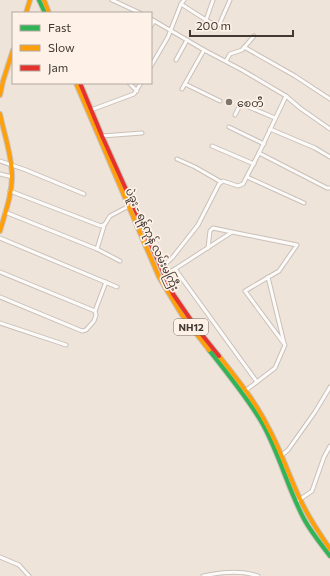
<svg xmlns="http://www.w3.org/2000/svg" width="330" height="576" viewBox="0 0 330 576" font-family="Commissioner,'Noto Sans Myanmar',sans-serif">
<rect width="100%" height="100%" fill="#efe4da"/>
<g fill="none" stroke-linecap="round" stroke-linejoin="round">
<g stroke="#c9c0b9" stroke-width="5">
<g id="street">
<path d="M112,0L140,13"/>
<path d="M181,4L206,20L213,0"/>
<path d="M151,19L204,50L242,70L286,96L300,108L330,129"/>
<path d="M206,20L217,26L219,25L230,0"/>
<path d="M151,26L154,21"/>
<path d="M244,47L295,76L330,99"/>
<path d="M176,60L187,40"/>
<path d="M226,61L230,54L242,50L254,36"/>
<path d="M151,66L168,37L181,4L184,0"/>
<path d="M129,83L137,91"/>
<path d="M185,84L220,101"/>
<path d="M182,89L204,50"/>
<path d="M91,110L134,94L141,83"/>
<path d="M235,115L240,105H244L275,118"/>
<path d="M229,127L264,144"/>
<path d="M270,129L315,148L330,157"/>
<path d="M102,136L142,133"/>
<path d="M212,146L254,164"/>
<path d="M259,153L327,188H330"/>
<path d="M177,159L195,167L221,182"/>
<path d="M0,161L26,170L84,194"/>
<path d="M0,174L12,177"/>
<path d="M247,177L304,203"/>
<path d="M10,191L101,226L105,224L110,216L129,206"/>
<path d="M5,212L97,249L120,261"/>
<path d="M0,238L117,287"/>
<path d="M208,248L210,231L213,228L232,232"/>
<path d="M97,249L104,226"/>
<path d="M161,268L172,258L198,225L219,184L223,181L238,186L243,184L259,153L286,96"/>
<path d="M175,269L257,382"/>
<path d="M0,272L95,311L96,315L94,321L86,330L82,331L0,297"/>
<path d="M164,275L175,269L232,232L297,245L279,271L245,291L285,345L275,368L245,391"/>
<path d="M268,277L284,343"/>
<path d="M95,311L106,282"/>
<path d="M0,323L66,345"/>
<path d="M282,455L288,450L315,412L330,387"/>
<path d="M299,500L312,491L324,457L330,446"/>
<path d="M0,557L19,565L29,576"/>
<path d="M203,576C221,572 241,570 258,576"/>
</g>
</g>
<g stroke="#c9c0b9" stroke-width="6">
<g id="fast">
<path d="M39,0L45,13"/>
<path d="M209,350C227,373 246,396 261,421C279,452 287,487 304,519C311,532 321,544 330,556"/>
</g>
</g>
<g stroke="#c9c0b9" stroke-width="6">
<g id="slow">
<path d="M44,0L49,13"/>
<path d="M26,13L30,0"/>
<path d="M76,83L159,277L182,315L209,350"/>
<path d="M0,95L3,81L13,50"/>
<path d="M0,114C4,134 12,155 12,176C12,195 5,213 0,231"/>
<path d="M219,356C237,379 256,402 269,429C281,451 289,476 300,499C308,517 319,533 330,549"/>
</g>
</g>
<g stroke="#c9c0b9" stroke-width="6">
<path id="jam" d="M80,83L102,136L173,294L195,326L219,356"/>
</g>
<use href="#street" stroke="#fdfbf9" stroke-width="3"/>
<use href="#fast" stroke="#30b455" stroke-width="4"/>
<use href="#slow" stroke="#ff9f0a" stroke-width="4"/>
<use href="#jam" stroke="#e5322d" stroke-width="4"/>
</g>
<circle fill="#7e756d" stroke="#fef2e8" stroke-width="1.5" cx="229" cy="102" r="4"/>
<g text-anchor="middle" dominant-baseline="central" stroke-width="3.5" stroke-linejoin="round" paint-order="stroke">
<rect fill="#fef2e8" stroke="#7a7069" stroke-width="1" x="174" y="319" width="34" height="16" rx="3"/>
<g font-size="10" font-weight="bold" fill="#413932">
<text x="191" y="327">NH12</text>
</g>
<g font-size="11" fill="#413932" stroke="#fef2e8" text-anchor="start">
<text x="237" y="102">စေတီ</text>
</g>
<g font-size="11" fill="#413932" stroke="#fef2e8">
<text transform="translate(153 239) rotate(65)">ပဲခူး - ရန်ကုန် လမ်းမကြီး</text>
</g>
</g>
<rect x="12" y="12" width="140" height="72" fill="#fef2e8" stroke="#b2a89f"/>
<rect x="20" y="25" width="20" height="6" fill="#30b455" stroke="#b2a89f"/>
<text x="48" y="32" font-size="12" fill="#413932">Fast</text>
<rect x="20" y="45" width="20" height="6" fill="#ff9f0a" stroke="#b2a89f"/>
<text x="48" y="52" font-size="12" fill="#413932">Slow</text>
<rect x="20" y="65" width="20" height="6" fill="#e5322d" stroke="#b2a89f"/>
<text x="48" y="72" font-size="12" fill="#413932">Jam</text>
<path d="M190 30v6h103v-6" fill="none" stroke="#413932" stroke-width="2"/>
<text x="196" y="30" font-size="12" fill="#413932" stroke="#fef2e8" stroke-width="3" paint-order="stroke">200 m</text>
</svg>
